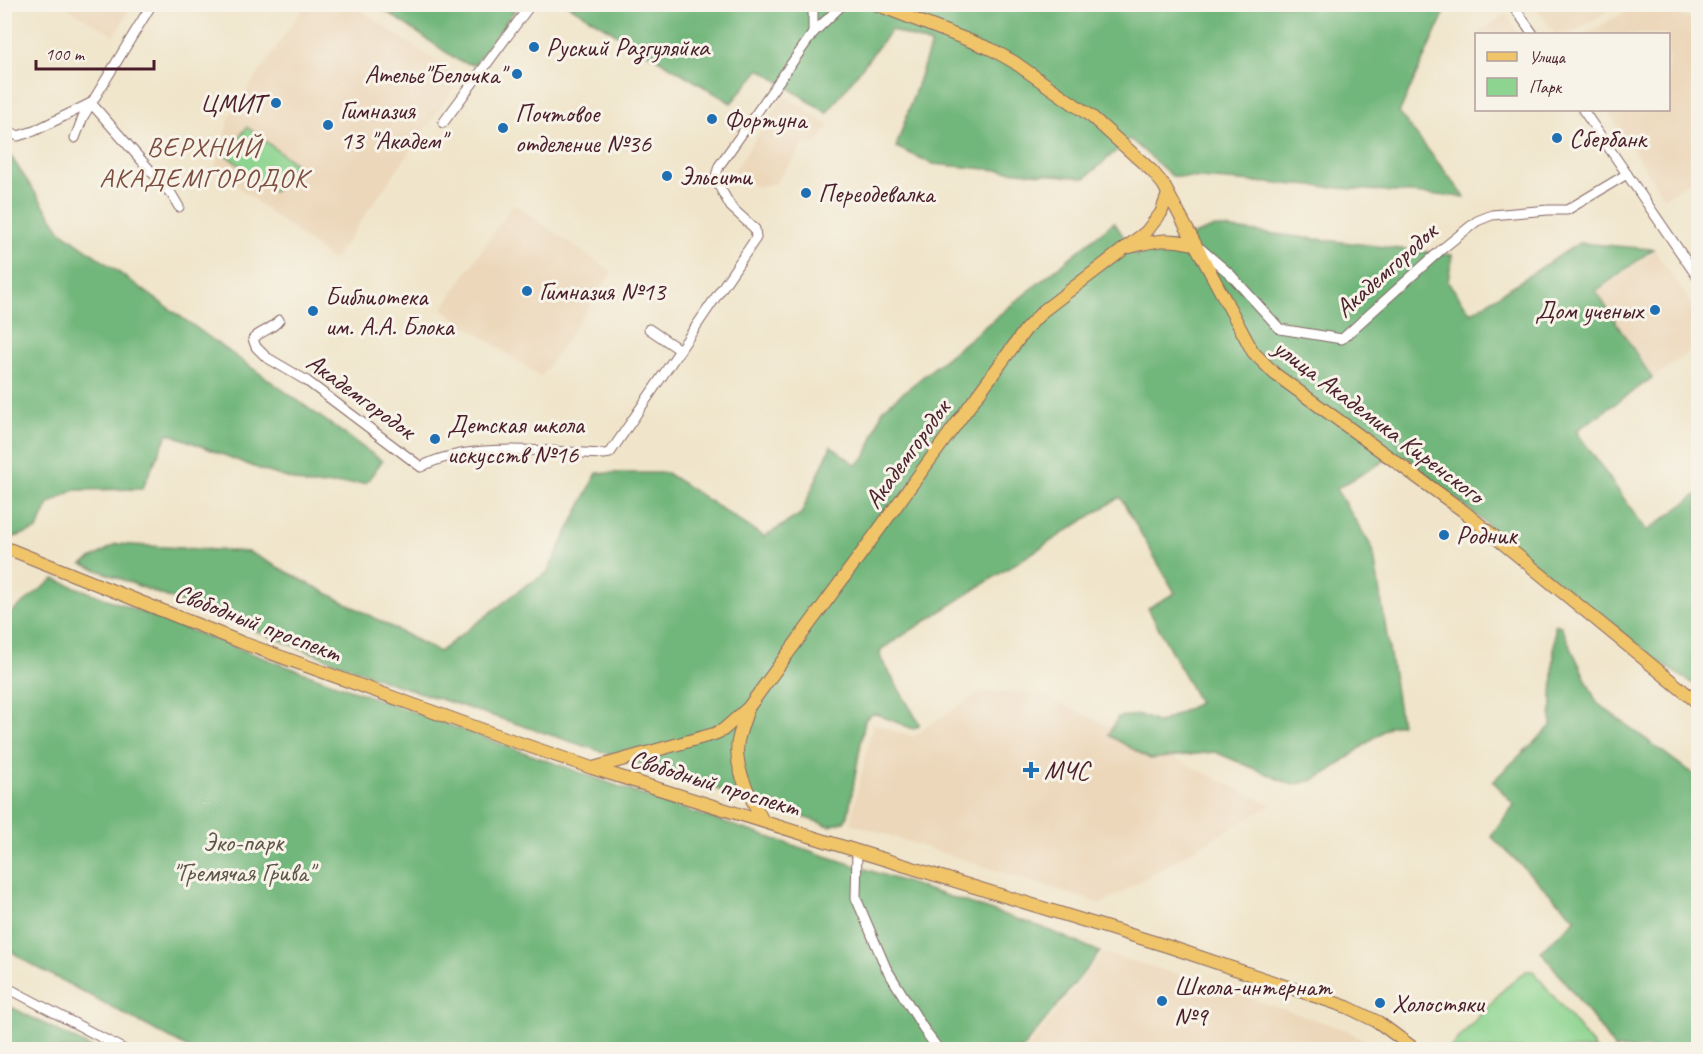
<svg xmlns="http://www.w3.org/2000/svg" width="1703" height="1054" viewBox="0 0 1703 1054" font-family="Caveat,sans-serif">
<rect width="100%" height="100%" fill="#f7f3e8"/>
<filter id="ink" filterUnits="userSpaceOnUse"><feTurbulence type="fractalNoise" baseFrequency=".0167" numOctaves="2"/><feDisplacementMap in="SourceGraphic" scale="12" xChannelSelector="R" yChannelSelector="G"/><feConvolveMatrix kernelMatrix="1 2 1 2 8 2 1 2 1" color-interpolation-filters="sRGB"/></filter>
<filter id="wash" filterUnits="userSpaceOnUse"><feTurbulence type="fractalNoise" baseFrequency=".008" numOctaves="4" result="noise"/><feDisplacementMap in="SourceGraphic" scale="24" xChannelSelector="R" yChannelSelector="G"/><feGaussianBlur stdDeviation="1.35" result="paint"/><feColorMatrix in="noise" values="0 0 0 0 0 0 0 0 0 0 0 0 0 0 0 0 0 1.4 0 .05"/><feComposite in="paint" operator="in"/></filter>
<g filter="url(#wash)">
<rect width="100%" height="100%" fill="#f0e5ca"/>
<g fill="#ecd7ba">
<path d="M63,5H133L114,36Z"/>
<path d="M305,5H353L449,70L454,88L333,261L215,169L230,115Z"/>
<path d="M1534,5H1618L1570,34H1555Z"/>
<path d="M1637,5H1652L1698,21V176L1664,198L1607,110H1668V34H1585Z"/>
<path d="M1506,14L1519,34H1481L1479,32Z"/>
<path d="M784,95L829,126L816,144L803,145L776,183L756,187L734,171Z"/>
<path d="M513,204L612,272L541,377L442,309Z"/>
<path d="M1655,251L1698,314V346L1654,377L1598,292Z"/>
<path d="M980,692L1042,694L1271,805L1101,904L850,823L873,724L913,736Z"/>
<path d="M1103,953L1171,972L1349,1031L1374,1049H1027Z"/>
</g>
<g fill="#8cd48f" stroke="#6b7a5d" stroke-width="1.5">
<path d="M247,127L295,164L274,192L226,155Z"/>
<path d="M1526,971H1533L1596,1049H1449L1503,990Z"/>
</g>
<g fill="#71b67a" stroke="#5e6a52" stroke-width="1.5">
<path d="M377,5H519L474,65L459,61Z"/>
<path d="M568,5H1448L1399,113L1465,197L1172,176L1130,139L1085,178L933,164L896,147L931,44L891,30L827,113L760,69L731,103Z"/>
<path d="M5,148L61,231L382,461L366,483L309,485L262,470L168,433L142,489L74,490L49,504L37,530L5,540Z"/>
<path d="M1114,222L1136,256L1215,227L1452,255L1448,282L1471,313L1579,243L1653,249L1596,291L1652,378L1576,431L1647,531L1698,494V687L1663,665L1499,535L1408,458L1384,461L1336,489L1373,549L1401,724L1390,726L1331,770L1314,780L1293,785L1215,752L1150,759L1108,735L1118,717L1140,715L1159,723L1199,703L1148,608L1175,593L1120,497L883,648L880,652L881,659L919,723V726L913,729L876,714C871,714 868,716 865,720L848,816L843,822L830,826L388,682L82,564L116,544L249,552L439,652L525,586L547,573L597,473H667L764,537L801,514L831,446L856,465L866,456L883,409Z"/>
<path d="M54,579L253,654L656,800L1041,927L1100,952L1022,1049L192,1050L29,963L5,947V617Z"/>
<path d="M1555,624L1561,626L1597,703L1698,778V1049H1615L1595,1021L1541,951L1576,919L1491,836L1514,805L1493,781L1551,726Z"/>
<path d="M4,1004H5L94,1049H5Z"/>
</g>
</g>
<g filter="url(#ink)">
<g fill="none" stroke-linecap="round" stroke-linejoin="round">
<g stroke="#846463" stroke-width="11">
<g id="minor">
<path d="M1512,4L1533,34"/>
<path d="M813,33V4"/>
<path d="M91,103L172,195L179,207"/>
<path d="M1583,110L1698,278"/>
<path d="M443,123L531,4"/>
<path d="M4,128L18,136L34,131L91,103"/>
<path d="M75,138L83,117L152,4"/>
<path d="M1201,249L1230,274L1280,329L1342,339L1442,249L1477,221L1492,215L1548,210H1567L1627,174"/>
<path d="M279,320C272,330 260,331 253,339L256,347L266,357L307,381L421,467C467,441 551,452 604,454L610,453L756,238L755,229L731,207L715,179L719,166L813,33L843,4"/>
<path d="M649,329L680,350"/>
<path d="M857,851L856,898L886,968L927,1034L939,1050"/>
<path d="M4,986L125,1050"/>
</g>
</g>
<g stroke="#846463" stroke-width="14">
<g id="major">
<path d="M875,4L991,49L1014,62L1092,117L1152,171L1163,184L1253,352L1275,374L1462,510L1698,703"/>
<path d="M1130,247C1156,240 1167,238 1194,244"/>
<path d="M4,547L243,643L508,739L592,768L857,851L1170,947L1347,1007L1378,1022L1416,1050"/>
<path d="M748,709C744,720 740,731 738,741C733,768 751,798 763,821"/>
<path d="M593,768L714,734L723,730L748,708L1026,329L1043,311L1146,232L1161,213L1168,194"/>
</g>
</g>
<use href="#minor" stroke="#fff" stroke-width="9"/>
<use href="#major" stroke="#f0c469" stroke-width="12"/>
</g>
</g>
<g fill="#1f6fb2" stroke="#f7f3e8" stroke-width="2">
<circle cx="534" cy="47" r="6"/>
<circle cx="517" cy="74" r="6"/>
<circle cx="276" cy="103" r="6"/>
<circle cx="712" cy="119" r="6"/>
<circle cx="328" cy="125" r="6"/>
<circle cx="503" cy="128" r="6"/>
<circle cx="1557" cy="138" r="6"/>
<circle cx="667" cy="176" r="6"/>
<circle cx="806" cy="193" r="6"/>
<circle cx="527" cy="291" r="6"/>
<circle cx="1655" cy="310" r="6"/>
<circle cx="313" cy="311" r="6"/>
<circle cx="435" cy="439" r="6"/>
<circle cx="1444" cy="535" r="6"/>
<path d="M1028 761h6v6h6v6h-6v6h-6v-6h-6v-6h6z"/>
<circle cx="1162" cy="1001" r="6"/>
<circle cx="1380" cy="1003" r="6"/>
</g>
<g text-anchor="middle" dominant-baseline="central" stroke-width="6" stroke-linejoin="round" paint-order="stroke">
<g font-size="26" fill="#4a1f2b" stroke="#f7f3e8" text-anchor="start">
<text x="546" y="47">Руский Разгуляйка</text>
<text x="505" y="74" text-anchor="end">Ателье"Белочка"</text>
<text x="264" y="103" text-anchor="end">ЦМИТ</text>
<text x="340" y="110">Гимназия<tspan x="340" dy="30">13 "Академ"</tspan></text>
<text x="515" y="113">Почтовое<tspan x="515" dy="30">отделение №36</tspan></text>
<text x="724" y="119">Фортуна</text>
<text x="1569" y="138">Сбербанк</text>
<text x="679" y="176">Эльсити</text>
<text x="818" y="193">Переодевалка</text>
<text x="539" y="291">Гимназия №13</text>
<text x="325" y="296">Библиотека<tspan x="325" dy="30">им. А.А. Блока</tspan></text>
<text x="1643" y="310" text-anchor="end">Дом ученых</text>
<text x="447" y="424">Детская школа<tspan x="447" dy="30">искусств №16</tspan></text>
<text x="1456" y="535">Родник</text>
<text x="1044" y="770">МЧС</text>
<text x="1174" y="986">Школа-интернат<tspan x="1174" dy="30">№9</tspan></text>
<text x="1392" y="1003">Холостяки</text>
</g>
<g font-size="26" fill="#4a1f2b" stroke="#f7f3e8">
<text transform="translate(1386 270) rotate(-42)">Академгородок</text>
<text transform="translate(361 396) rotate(36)">Академгородок</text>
<text transform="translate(1379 421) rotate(37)">улица Академика Киренского</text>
<text transform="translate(907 454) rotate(-54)">Академгородок</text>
<text transform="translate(258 623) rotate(21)">Свободный проспект</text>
<text transform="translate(715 783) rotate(17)">Свободный проспект</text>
</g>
<g font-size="26" fill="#5e5549" stroke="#f7f3e8">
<text x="243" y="842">Эко-парк<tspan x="243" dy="30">"Гремячая Грива"</tspan></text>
</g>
<g font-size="27" letter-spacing="1.5" fill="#7d4e3f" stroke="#f7f3e8">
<text x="204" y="147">ВЕРХНИЙ<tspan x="204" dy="31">АКАДЕМГОРОДОК</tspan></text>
</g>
</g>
<rect width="1703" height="1054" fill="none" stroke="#f7f3e8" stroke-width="24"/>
<rect x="1475" y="33" width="195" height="78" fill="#f7f3e8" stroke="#b29e9c" stroke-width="1.5"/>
<rect x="1487" y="52" width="30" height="9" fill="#f0c469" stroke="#b29e9c" stroke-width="1.5"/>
<text x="1529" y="63" font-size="18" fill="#4a1f2b">Улица</text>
<rect x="1487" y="78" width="30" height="18" fill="#8cd48f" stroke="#b29e9c" stroke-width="1.5"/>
<text x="1529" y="93" font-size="18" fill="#4a1f2b">Парк</text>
<path d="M36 60v9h118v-9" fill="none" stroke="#4a1f2b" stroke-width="3"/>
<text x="45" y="60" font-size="18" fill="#4a1f2b" stroke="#f7f3e8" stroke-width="4.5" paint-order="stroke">100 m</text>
</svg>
